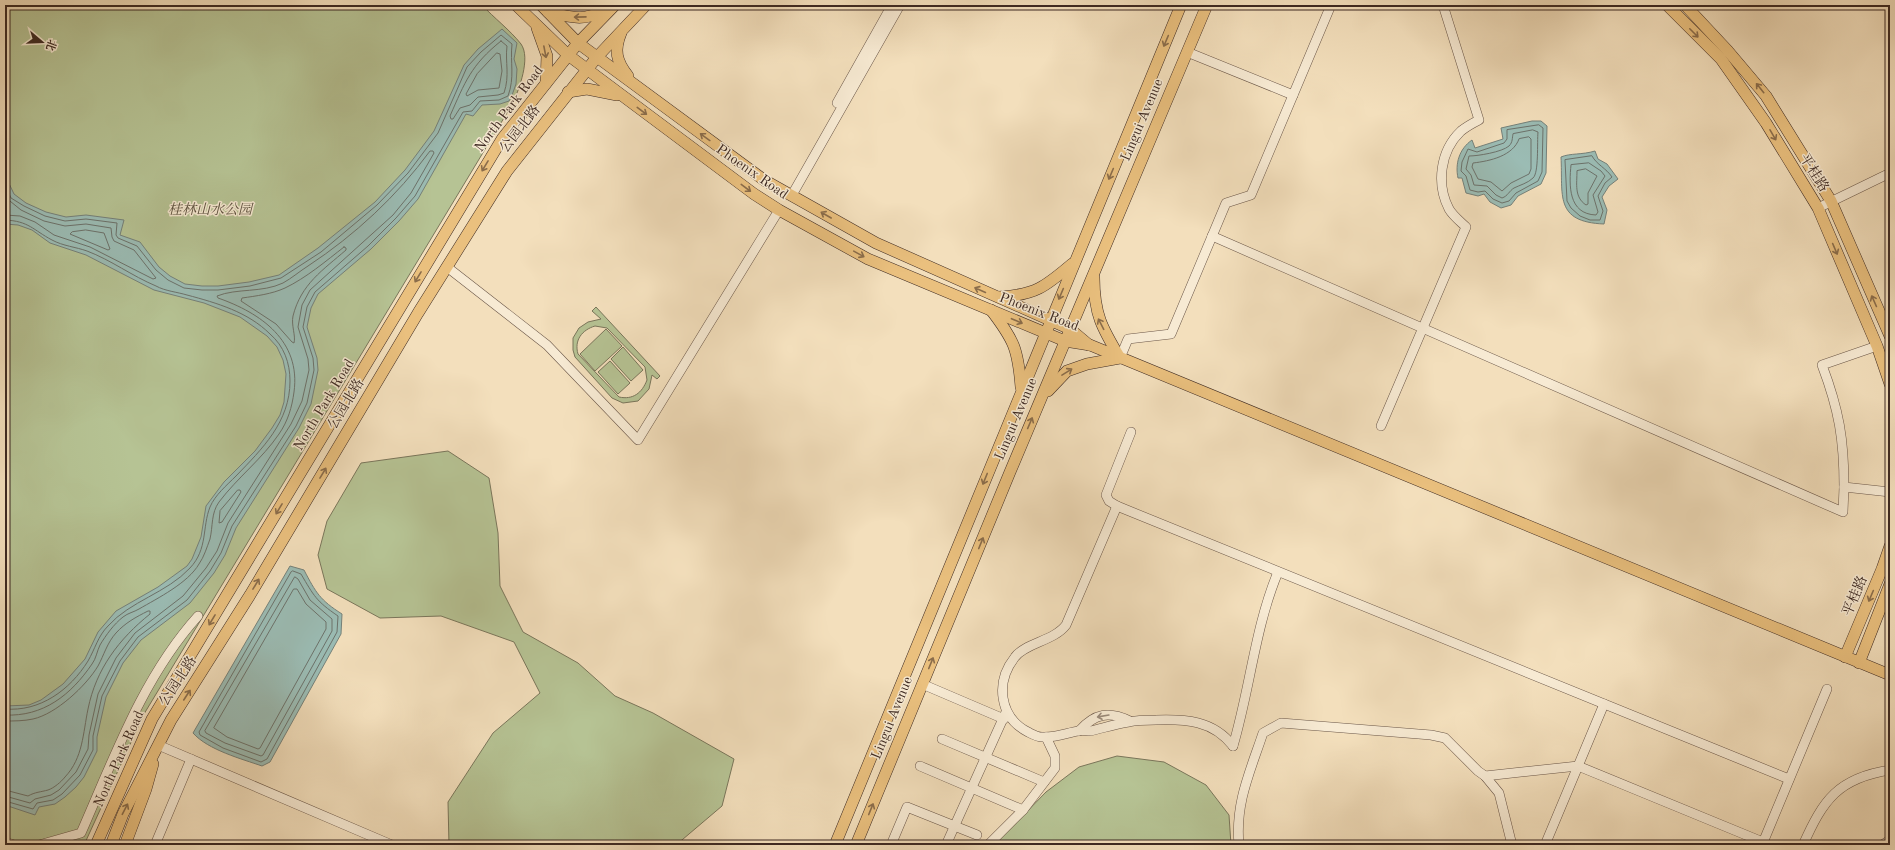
<svg xmlns="http://www.w3.org/2000/svg" width="1895" height="850" viewBox="0 0 1895 850" font-family="'Old Standard TT','Noto Serif SC',serif">
<rect width="100%" height="100%" fill="#f3dfbc"/>
<filter id="stains"><feTurbulence type="fractalNoise" baseFrequency=".005" numOctaves="4"/><feColorMatrix values="0 0 0 0 .2 0 0 0 0 .09 0 0 0 0 .02 0 0 0 .5 -.17"/></filter>
<radialGradient id="worn" r=".72"><stop offset=".6" stop-color="#630" stop-opacity="0"/><stop offset="1" stop-color="#630" stop-opacity=".3"/></radialGradient>
<g fill="#b6c394" stroke="#7a765b" fill-rule="evenodd">
<path d="M5,5H482C494,18 510,30 521,44C531,58 519,89 513,103L144,714L84,845H5Z"/>
<path d="M596,307L660,376L657,379L652,375L649,389L638,401L623,403L612,398L575,357L573,350V338L579,328L588,322L601,319L592,311ZM595,326L607,328L645,367L647,380C642,393 633,400 619,397L578,354C574,340 582,330 595,326Z"/>
<path d="M606,329L622,346L595,371L580,354Z"/>
<path d="M623,347L643,370L631,381L611,359Z"/>
<path d="M610,361L630,383L618,394L598,372Z"/>
<path d="M448,451L489,478L498,533L500,586L523,632L578,663L615,696L653,713L734,759L722,806L676,845H449L448,802L493,733L540,693L514,642L441,616L380,618L327,589L318,555L327,521L361,463Z"/>
<path d="M1117,756L1164,762L1206,785L1229,815L1231,845H992L1011,828L1046,792L1079,767Z"/>
</g>
<g fill="#9bbcb4" stroke="#75817a">
<path d="M502,29L517,43L514,59L517,69L516,84L511,98L509,101L500,104L482,105L473,116L466,114L418,199L399,221L371,249L318,294L311,308L307,327L317,358L318,370L311,404L299,428L236,528L225,555L214,573L190,603L141,640L123,663L106,697L97,737V751L84,777L76,787L65,797L55,804L39,807L35,815L5,805V706L29,705L41,700L63,684L85,659L98,632L116,611L158,587L187,566L192,559L201,537L206,506L224,482L255,451L272,428L280,415L284,402L286,374L283,360L277,347L267,336L240,317L204,303L154,290L86,255L50,243L32,230L18,225L5,224V175L14,194L26,203L46,212L66,217L86,215L124,220L120,235L140,242L159,267L170,276L185,284L202,286H218L249,282L279,275L318,248L375,202L405,170L434,131L464,65L478,49Z"/>
<path d="M1532,121H1541L1547,126L1546,173L1541,184L1518,196L1511,205L1501,208L1490,202L1484,194L1478,196L1466,193L1462,178H1458C1455,164 1459,149 1472,140L1475,148L1503,139L1501,128Z"/>
<path d="M1595,151L1598,159L1607,164L1618,179L1609,186L1602,197L1607,210L1604,224C1554,222 1563,195 1561,157C1570,153 1582,155 1595,151Z"/>
<path d="M290,566L304,570C316,593 320,600 342,614L341,634L270,762L262,766C242,759 208,750 193,733Z"/>
</g>
<g fill="none" stroke-linecap="round" stroke-linejoin="round">
<g stroke="#6c726b" stroke-width="1">
<path d="M501,41L507,46C505,63 510,75 504,93L498,95L478,97L470,105L460,108L453,119H451L450,116C465,82 471,65 501,41Z"/>
<path d="M497,53L500,54L502,71L499,88L478,90L467,96L466,94L477,74Z"/>
<path d="M1539,125L1543,128L1542,172L1538,181L1516,193L1509,201L1502,203L1493,199L1485,191L1478,192L1470,190L1466,176L1461,171L1462,162L1468,149L1477,152L1504,143L1507,139V130Z"/>
<path d="M1533,130L1538,132C1537,142 1539,173 1533,178C1528,183 1520,185 1514,188C1509,191 1508,196 1502,198L1496,195L1487,186L1474,185L1471,175L1466,169L1469,156C1478,156 1502,152 1509,146C1513,142 1512,138 1513,134Z"/>
<path d="M1529,137L1531,139V169L1529,174L1511,183L1502,191L1491,182L1478,179L1472,167L1473,163C1490,161 1513,156 1519,139Z"/>
<path d="M1592,156C1597,165 1606,168 1612,177L1605,183L1598,196L1603,211L1600,220H1590L1580,216L1571,208L1567,201L1565,160Z"/>
<path d="M1589,163L1601,171L1605,176L1593,195L1598,212L1596,215C1568,214 1569,185 1571,165Z"/>
<path d="M1586,169L1597,176L1588,193V204L1586,205C1574,197 1577,184 1577,171Z"/>
<path d="M5,185L11,198L24,206L45,216L65,221L86,219L117,223L116,235L118,238L137,246L156,270L168,280L184,288L202,290H218L250,286L281,278L321,252L377,205L408,173L438,133L467,67L481,52L501,35L512,44C510,63 515,77 508,96L499,100L480,101L472,111L463,112L415,196L396,218L368,246L315,292L307,307L303,327L313,358L314,370L307,403L296,426L232,526L221,553L210,571L187,600L138,637L120,661L102,696L93,736V750L80,775L62,794L53,800L37,803L33,809L5,801"/>
<path d="M5,197L21,210L44,221L65,226L86,224L111,228L112,237L114,241L134,250L156,278L153,279L90,247L54,235L35,222L20,216L5,215"/>
<path d="M5,220C29,221 33,230 52,240C63,246 76,247 87,251C111,260 132,276 156,286C165,291 177,292 187,295C217,303 248,312 270,334C284,346 290,363 290,381C290,422 262,449 236,476C227,485 215,495 210,507C202,527 208,549 190,568C167,593 130,601 108,626C98,636 95,649 88,661C70,690 40,712 5,709"/>
<path d="M86,230L104,233L110,249L108,250L70,234L72,232Z"/>
<path d="M344,247L346,248V250C323,270 301,284 293,316C291,325 296,336 294,343L292,342L276,324L241,301L242,298C256,296 272,294 285,288C306,278 326,261 344,247Z"/>
<path d="M238,490H240L241,492L222,522L219,523L220,511Z"/>
<path d="M293,571L301,574C314,596 316,601 338,616L337,632L267,759L261,762L223,748L200,735L199,732L291,572Z"/>
<path d="M295,577L298,579L310,600L332,619V631L263,755L261,756L225,743L206,733L205,731Z"/>
<path d="M294,589H297L306,604L326,622V629L260,748L258,749L227,737L214,728Z"/>
<path d="M5,715C43,717 71,695 92,664C96,659 97,651 100,645C106,635 114,624 123,617C128,613 134,612 139,609C158,598 188,583 199,564C204,557 207,547 210,539C213,526 211,513 219,502C238,477 262,459 279,434C288,421 292,407 294,392C301,341 261,313 218,298L217,296C237,288 262,293 283,283C292,278 300,271 308,266C355,235 397,196 430,151H433L434,153L411,193L393,215L310,290L302,305L298,327L308,359L309,370L302,401L291,424L228,523L217,551L206,568L183,596L135,633L116,658L98,694L89,735L88,749L76,772L59,790L51,795L35,799L30,803L5,796"/>
<path d="M5,721C14,721 24,721 33,719C56,714 86,686 98,666C104,655 107,643 116,633C125,623 136,617 148,611H150V614C119,639 96,669 88,709C83,733 83,758 65,777C61,782 54,788 48,790C41,792 35,792 28,796L5,790"/>
</g>
<g stroke="#6a5648" stroke-width="10">
<g id="minor">
<path d="M1187,52L1293,95"/>
<path d="M837,103L892,5"/>
<path d="M792,195L900,5"/>
<path d="M1818,208L1890,173"/>
<path d="M1212,236L1843,512L1844,487L1890,492"/>
<path d="M447,267L547,345L638,440L779,210"/>
<path d="M1120,358L1128,339L1171,334L1226,203L1251,195L1331,5"/>
<path d="M1381,426L1466,227C1461,222 1453,216 1449,209C1436,184 1440,151 1461,131C1466,127 1473,123 1479,120L1443,5"/>
<path d="M1131,432L1106,495L1109,501L1117,506L1789,779"/>
<path d="M1844,487C1844,439 1839,410 1822,365L1877,346"/>
<path d="M1117,506L1066,625C1054,641 1025,643 1015,657C995,682 999,717 1028,732C1032,734 1037,737 1042,737C1054,738 1067,733 1078,731C1082,730 1086,731 1090,731C1103,728 1116,724 1129,722C1137,720 1147,720 1156,720C1185,719 1213,720 1233,746"/>
<path d="M922,684L1004,719"/>
<path d="M1079,731C1095,713 1109,711 1130,721"/>
<path d="M942,739L1044,782"/>
<path d="M158,745L392,845"/>
<path d="M1233,746C1250,689 1255,627 1278,572"/>
<path d="M920,766L1023,810"/>
<path d="M1485,776L1578,766L1763,842"/>
<path d="M5,842L14,845"/>
<path d="M39,845L81,833C114,758 143,677 198,616"/>
<path d="M155,845L191,759"/>
<path d="M891,845L907,807L977,835"/>
<path d="M946,845L1006,712"/>
<path d="M988,845L1023,810L1055,768V756L1046,737"/>
<path d="M1239,845C1235,803 1250,772 1263,733L1281,723L1431,735L1445,738L1478,771L1485,776L1499,793L1512,845"/>
<path d="M1545,845L1604,704"/>
<path d="M1762,845L1827,689"/>
<path d="M1803,845C1823,800 1838,778 1890,770"/>
<path d="M1882,845L1890,840"/>
</g>
</g>
<g stroke="#3d2922" stroke-width="12">
<g id="major">
<path d="M516,5L568,55L754,194L779,210L868,259L1065,341L1090,345L1890,675"/>
<path d="M541,5L578,43L764,180L876,243L1070,329L1089,345"/>
<path d="M1667,5L1721,59L1766,123L1818,208L1877,346L1890,384"/>
<path d="M1685,5L1728,51L1766,96L1831,201L1890,336"/>
<path d="M548,12C570,17 585,22 604,10"/>
<path d="M537,28L547,56L546,83"/>
<path d="M621,33C614,50 616,61 628,76"/>
<path d="M568,92L587,89L617,95"/>
<path d="M999,297C1035,295 1045,287 1072,264"/>
<path d="M991,310C1014,340 1018,349 1021,387"/>
<path d="M1048,391L1067,371L1087,364L1120,358C1102,328 1094,314 1094,278"/>
<path d="M1845,657L1882,569L1890,546"/>
<path d="M1859,663L1890,584"/>
<path d="M96,845L152,719L502,139L578,43L615,5"/>
<path d="M111,845L123,814L171,720L250,595L418,313L507,171L597,57L646,5"/>
<path d="M125,845L146,789L153,764"/>
<path d="M835,845L1181,5"/>
<path d="M856,845L1010,472L1207,5"/>
</g>
</g>
<use href="#minor" stroke="#f7ead3" stroke-width="9"/>
<use href="#major" stroke="#eac07e" stroke-width="11"/>
</g>
<defs><path id="oneway-shaft" d="M-6 0H5M1.5-3L5.5 0L1.5 3" fill="none" stroke-width="1.6" stroke-linecap="round" stroke-linejoin="round"/></defs>
<g stroke="#8b6d4b">
<use href="#oneway-shaft" transform="translate(580 17) rotate(179)"/>
<use href="#oneway-shaft" transform="translate(1694 33) rotate(45)"/>
<use href="#oneway-shaft" transform="translate(1166 41) rotate(113)"/>
<use href="#oneway-shaft" transform="translate(545 52) rotate(79)"/>
<use href="#oneway-shaft" transform="translate(1760 88) rotate(-129)"/>
<use href="#oneway-shaft" transform="translate(642 111) rotate(37)"/>
<use href="#oneway-shaft" transform="translate(1773 135) rotate(60)"/>
<use href="#oneway-shaft" transform="translate(705 137) rotate(-144)"/>
<use href="#oneway-shaft" transform="translate(485 166) rotate(121)"/>
<use href="#oneway-shaft" transform="translate(1111 174) rotate(113)"/>
<use href="#oneway-shaft" transform="translate(746 188) rotate(37)"/>
<use href="#oneway-shaft" transform="translate(826 215) rotate(-150)"/>
<use href="#oneway-shaft" transform="translate(1835 249) rotate(67)"/>
<use href="#oneway-shaft" transform="translate(859 254) rotate(29)"/>
<use href="#oneway-shaft" transform="translate(418 277) rotate(121)"/>
<use href="#oneway-shaft" transform="translate(980 290) rotate(-156)"/>
<use href="#oneway-shaft" transform="translate(1061 294) rotate(113)"/>
<use href="#oneway-shaft" transform="translate(1874 301) rotate(-114)"/>
<use href="#oneway-shaft" transform="translate(1017 321) rotate(23)"/>
<use href="#oneway-shaft" transform="translate(1101 324) rotate(-117)"/>
<use href="#oneway-shaft" transform="translate(1067 372) rotate(-32)"/>
<use href="#oneway-shaft" transform="translate(1030 423) rotate(-67)"/>
<use href="#oneway-shaft" transform="translate(323 473) rotate(-59)"/>
<use href="#oneway-shaft" transform="translate(985 479) rotate(112)"/>
<use href="#oneway-shaft" transform="translate(279 509) rotate(121)"/>
<use href="#oneway-shaft" transform="translate(981 543) rotate(-68)"/>
<use href="#oneway-shaft" transform="translate(256 584) rotate(-59)"/>
<use href="#oneway-shaft" transform="translate(1871 596) rotate(113)"/>
<use href="#oneway-shaft" transform="translate(212 620) rotate(121)"/>
<use href="#oneway-shaft" transform="translate(931 663) rotate(-68)"/>
<use href="#oneway-shaft" transform="translate(187 695) rotate(-57)"/>
<use href="#oneway-shaft" transform="translate(125 809) rotate(-63)"/>
<use href="#oneway-shaft" transform="translate(871 809) rotate(-68)"/>
</g>
<use stroke="#9a8a7a" href="#oneway-shaft" transform="translate(1103 716) rotate(170)"/>
<g text-anchor="middle" dominant-baseline="central" stroke-width="3" stroke-linejoin="round" paint-order="stroke">
<g font-size="14" fill="#3d2922" stroke="#f7ead3">
<text transform="translate(509 109) rotate(-53)">North Park Road</text>
<text transform="translate(1142 120) rotate(-67)">Lingui Avenue</text>
<text transform="translate(520 129) rotate(-52)">公园北路</text>
<text transform="translate(752 172) rotate(35)">Phoenix Road</text>
<text transform="translate(1814 173) rotate(58)">平桂路</text>
<text transform="translate(1039 312) rotate(21)">Phoenix Road</text>
<text transform="translate(346 404) rotate(-59)">公园北路</text>
<text transform="translate(324 405) rotate(-59)">North Park Road</text>
<text transform="translate(1016 419) rotate(-67)">Lingui Avenue</text>
<text transform="translate(1855 596) rotate(-67)">平桂路</text>
<text transform="translate(178 681) rotate(-57)">公园北路</text>
<text transform="translate(892 718) rotate(-68)">Lingui Avenue</text>
<text transform="translate(119 759) rotate(-66)">North Park Road</text>
</g>
<g font-size="14" font-style="italic" fill="#5b503e" stroke="#f7ead3">
<text x="210" y="210">桂林山水公园</text>
</g>
</g>
<rect width="1895" height="850" fill="none" stroke="#f3dfbc" stroke-width="20"/>
<rect x="6" y="6" width="1883" height="838" fill="none" stroke="#3d2922" stroke-width="2"/>
<rect x="10" y="10" width="1875" height="830" fill="none" stroke="#3d2922"/>
<g transform="translate(42 42) rotate(109)" stroke="#f7ead3" stroke-width="3" paint-order="stroke">
<path d="M0-3L7 15L0 10L-7 15Z" fill="#3d2922"/>
<text y="-6" font-size="11" font-weight="bold" text-anchor="middle" fill="#3d2922">北</text>
</g>
<rect width="100%" height="100%" filter="url(#stains)"/>
<rect width="100%" height="100%" fill="url(#worn)"/>
</svg>
